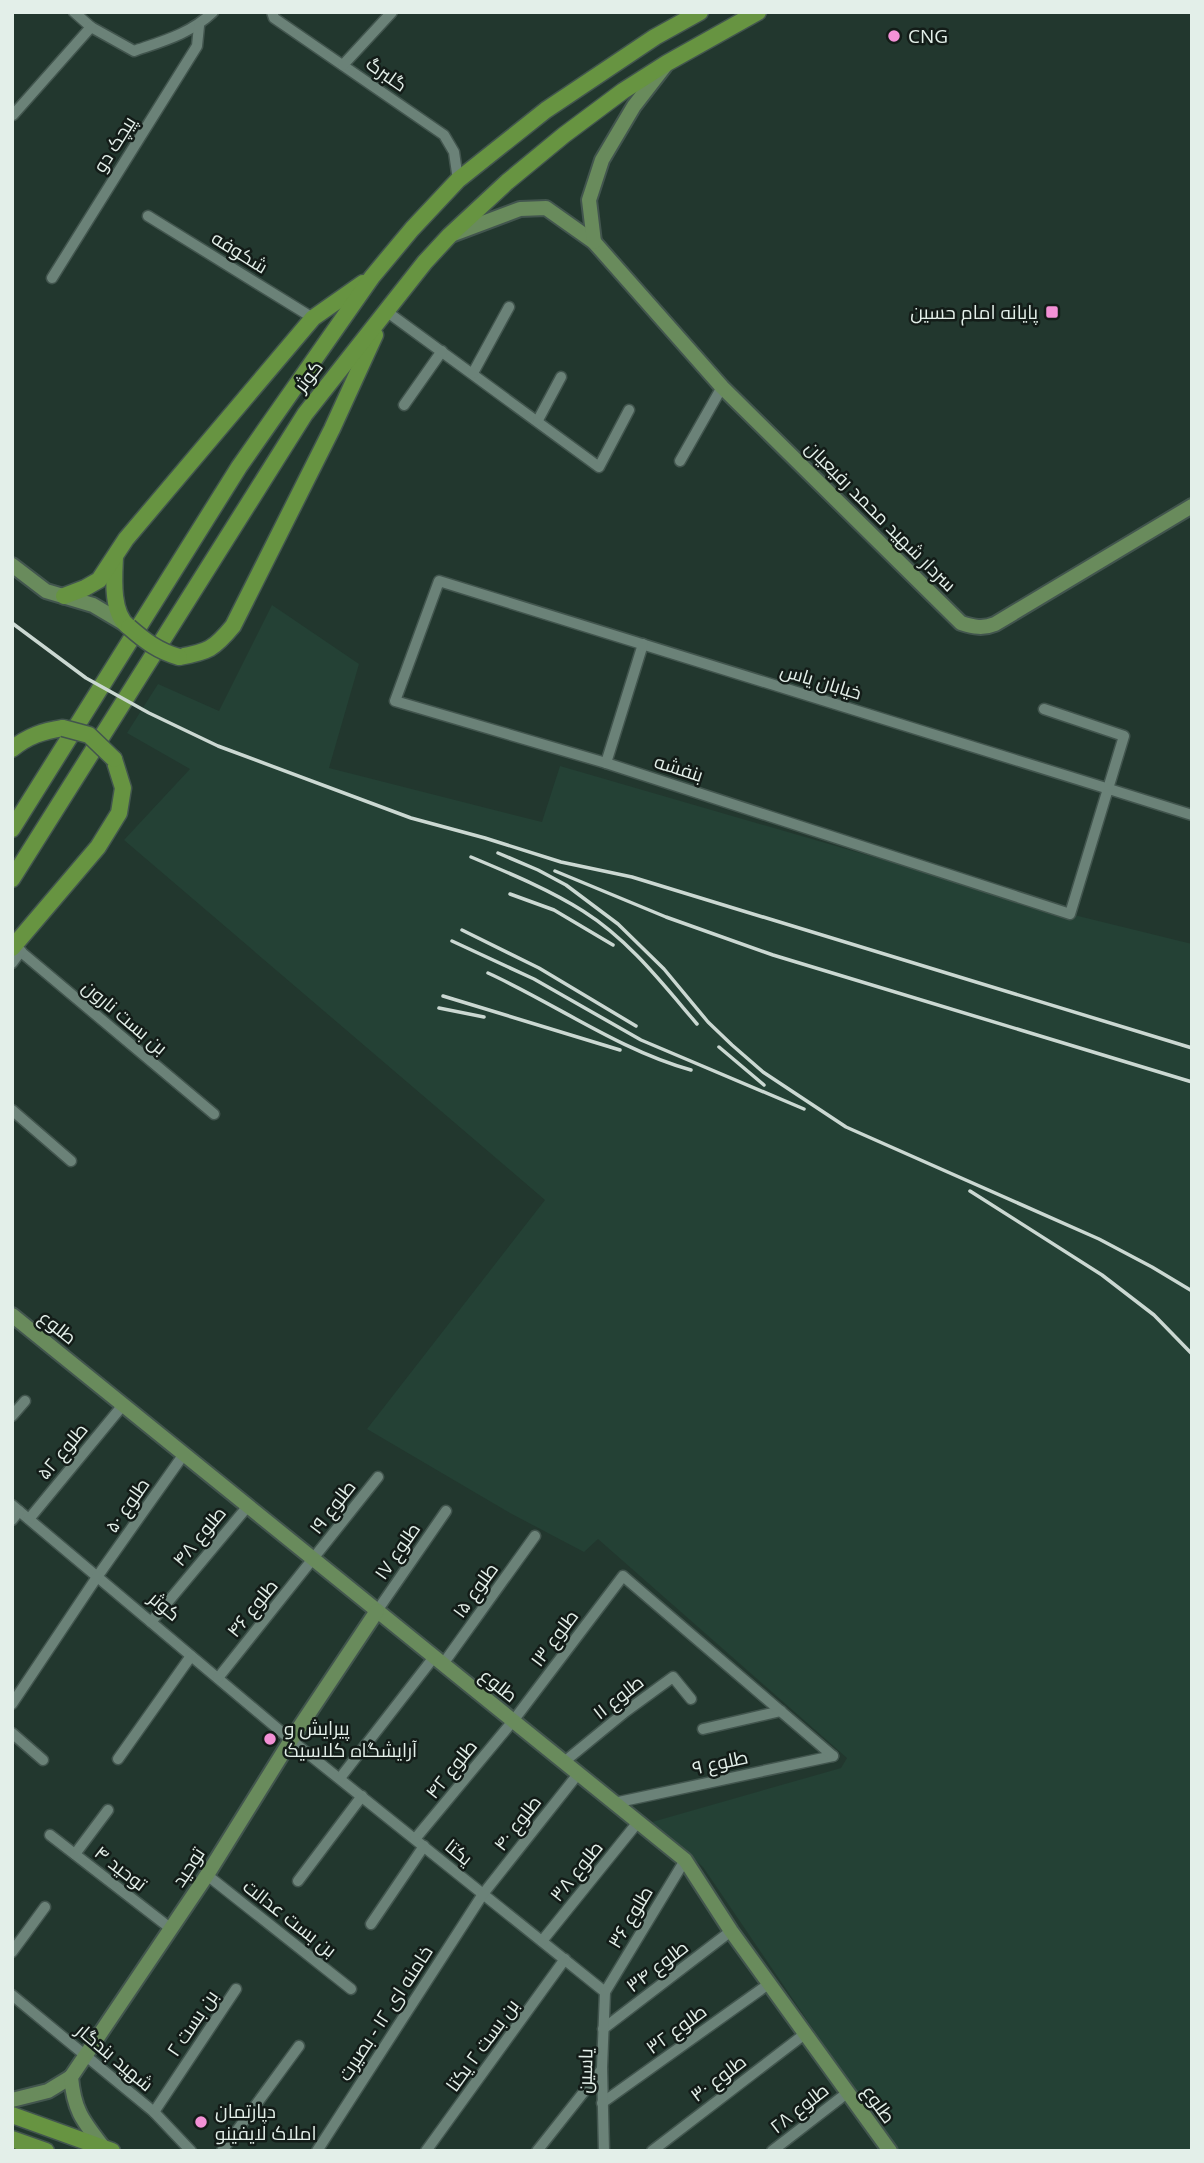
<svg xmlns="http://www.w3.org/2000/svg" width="1204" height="2163" viewBox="0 0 1204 2163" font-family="'Open Sans',Cairo,sans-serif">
<rect width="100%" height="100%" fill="#22372e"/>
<path fill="#244135" d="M272,605L359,664L329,768L542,822L560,766L1070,914L1192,944V2151H896L703,1867L652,1822L841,1768L847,1758L598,1539L584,1552L510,1513L367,1429L545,1200L124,840L190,769L127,733L158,684L219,711Z"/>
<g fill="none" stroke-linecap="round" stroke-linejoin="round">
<g stroke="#42554e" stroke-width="13">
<g id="street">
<path d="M74,12L91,27L134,51C163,41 190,34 213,12"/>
<path d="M272,12L274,18L444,135L454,152L458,180"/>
<path d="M343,65L392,12"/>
<path d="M13,115L91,27"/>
<path d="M148,216L313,318"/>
<path d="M52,278L197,46L199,26"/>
<path d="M386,311L599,467L629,410"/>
<path d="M473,373L509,307"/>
<path d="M404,405L442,351"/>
<path d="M538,420L561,377"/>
<path d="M680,461L722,387"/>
<path d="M1044,709L1124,736L1070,914L606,763L395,701L439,581L1109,789L1192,815"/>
<path d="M606,763L643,644"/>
<path d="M14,946L214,1114"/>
<path d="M12,963L21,951"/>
<path d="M12,1110L71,1161"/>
<path d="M12,1416L25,1401"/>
<path d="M12,1505L291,1740L605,1992"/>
<path d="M29,1519L123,1405"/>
<path d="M12,1520L19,1511"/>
<path d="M377,1611L446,1511"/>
<path d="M151,1622L248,1506"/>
<path d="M443,1664L535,1536"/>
<path d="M218,1678L378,1477"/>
<path d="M12,1704L97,1577L184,1454"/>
<path d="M703,1729L781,1711"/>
<path d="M12,1733L43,1760"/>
<path d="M118,1759L191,1656"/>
<path d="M564,1762L625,1712L673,1677L691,1699"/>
<path d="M340,1778L434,1657"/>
<path d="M614,1803L833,1756"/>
<path d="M50,1835L170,1928"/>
<path d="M415,1839L513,1721L623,1576L833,1756"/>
<path d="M75,1854L108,1810"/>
<path d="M207,1875L351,1989"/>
<path d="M298,1881L362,1796"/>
<path d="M371,1924L424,1846"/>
<path d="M542,1941L638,1822"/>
<path d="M12,1952L45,1907"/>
<path d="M12,1995L154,2112L191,2151"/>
<path d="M603,2029L731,1931"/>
<path d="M602,2103L770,1983"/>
<path d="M154,2112L236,1989"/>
<path d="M222,2151L299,2046"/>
<path d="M317,2151L483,1894L578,1774"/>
<path d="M426,2151L565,1959"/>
<path d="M537,2151L602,2069"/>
<path d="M604,2151L602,2068L605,1992L685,1860"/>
<path d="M652,2151L806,2033"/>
<path d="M772,2151L847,2093"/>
</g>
</g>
<g stroke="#42554e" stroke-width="18">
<g id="secondary">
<path d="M451,235L520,209L546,208L594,242L722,387L961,623C974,627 983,629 995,624L1192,506"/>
<path d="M594,242L589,200L602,160L634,106L665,66"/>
<path d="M12,565L46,591L93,605L125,624"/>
<path d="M12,1315L685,1860L731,1931L890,2151"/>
<path d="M12,2100L48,2091L71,2077"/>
<path d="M103,2147C83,2121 74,2111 71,2077L207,1875L291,1740L377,1611"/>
</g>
</g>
<g stroke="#42554e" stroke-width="19">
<g id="primary">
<path d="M115,557C114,577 111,614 129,627"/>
<path d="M64,596L85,588L99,580L126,539L313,318L363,283"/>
<path d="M179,657C208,652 214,649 233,626L332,429L375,335"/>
<path d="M12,749C28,736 43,731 63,728"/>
<path d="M12,829L239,467L372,277L412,229L458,180L546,110L655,37L700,12"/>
<path d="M12,879L305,414L425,262L450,235L507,182L564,135L623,91L667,63L758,12"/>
<path d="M12,948L98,847L119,813L123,788L114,759"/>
<path d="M12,2115L112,2151"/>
<path d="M12,2139L46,2151"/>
</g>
</g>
<use href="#street" stroke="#6b8278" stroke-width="10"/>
<use href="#secondary" stroke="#698b5c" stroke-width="14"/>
<use href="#primary" stroke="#679441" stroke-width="16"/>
<g stroke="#cbd8d2" stroke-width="3.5">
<path d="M12,623L86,678L149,713L218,746L411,818L485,838L561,862L632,877L1192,1048"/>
<path d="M498,853L538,870L566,885L618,924L664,969L708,1022L732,1045L763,1072L846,1127L1099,1239L1152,1267L1192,1291"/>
<path d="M471,857C509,873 548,889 583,911C629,940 662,983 697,1024"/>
<path d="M555,871L666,917L773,955L1192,1082"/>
<path d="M510,894L554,910L613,945"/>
<path d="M462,930L539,968L636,1026"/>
<path d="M452,941L534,979L641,1040L804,1109"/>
<path d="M488,973C556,1004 619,1050 691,1070"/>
<path d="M443,996L620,1050"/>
<path d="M439,1008L484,1017"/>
<path d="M719,1047L764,1085"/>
<path d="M970,1191L1102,1275L1154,1315L1192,1354"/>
</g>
<g stroke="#42554e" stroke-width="19" stroke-linecap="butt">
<g id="primary-bridge">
<path d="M129,627C145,641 158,651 179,657"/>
<path d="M63,728L89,735L114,759"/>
</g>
</g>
<use href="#primary-bridge" stroke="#679441" stroke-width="16"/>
</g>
<g fill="#f391d6" stroke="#131c18" stroke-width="2.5">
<circle cx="894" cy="36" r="7"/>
<rect x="1045" y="305" width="14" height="14" rx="3.5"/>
<circle cx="270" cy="1739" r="7"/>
<circle cx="201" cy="2122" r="7"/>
</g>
<g text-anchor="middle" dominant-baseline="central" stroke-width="5" stroke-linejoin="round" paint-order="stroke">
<g font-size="19" fill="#e3efe9" stroke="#131c18" text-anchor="start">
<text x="908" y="36">CNG</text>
<text x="1038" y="312" text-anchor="end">پایانه امام حسین</text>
<text x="284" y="1728">پیرایش و<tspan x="284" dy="22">آرایشگاه کلاسیک</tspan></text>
<text x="215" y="2111">دپارتمان<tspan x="215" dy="22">املاک لایفینو</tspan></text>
</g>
<g font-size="19" fill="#e3efe9" stroke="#131c18">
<text transform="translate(387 74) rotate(35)">گلبرگ</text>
<text transform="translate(114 144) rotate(-58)">پیچک دو</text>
<text transform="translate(240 252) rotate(32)">شکوفه</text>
<text transform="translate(308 376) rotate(-52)">کوثر</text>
<text transform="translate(881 516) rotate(45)">سردار شهید محمد رفیعیان</text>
<text transform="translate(821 681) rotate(17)">خیابان یاس</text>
<text transform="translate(679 768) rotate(18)">بنفشه</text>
<text transform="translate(125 1017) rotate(40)">بن بست نارون</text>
<text transform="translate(58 1327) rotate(39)">طلوع</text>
<text transform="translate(62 1451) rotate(-50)">طلوع ۵۲</text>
<text transform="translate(127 1505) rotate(-55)">طلوع ۵۰</text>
<text transform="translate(332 1507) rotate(-52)">طلوع ۱۹</text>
<text transform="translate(199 1536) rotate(-50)">طلوع ۴۸</text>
<text transform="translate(397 1551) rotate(-55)">طلوع ۱۷</text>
<text transform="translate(475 1590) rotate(-54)">طلوع ۱۵</text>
<text transform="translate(165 1606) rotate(40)">کوثر</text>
<text transform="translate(252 1608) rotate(-51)">طلوع ۴۶</text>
<text transform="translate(554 1638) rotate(-53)">طلوع ۱۳</text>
<text transform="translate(499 1685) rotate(39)">طلوع</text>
<text transform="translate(618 1697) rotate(-38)">طلوع ۱۱</text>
<text transform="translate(720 1762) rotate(-12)">طلوع ۹</text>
<text transform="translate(451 1769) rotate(-51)">طلوع ۴۲</text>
<text transform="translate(517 1823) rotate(-52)">طلوع ۴۰</text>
<text transform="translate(459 1852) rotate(39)">یکتا</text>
<text transform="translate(188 1867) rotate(-57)">توحید</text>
<text transform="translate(121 1868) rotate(38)">توحید ۴</text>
<text transform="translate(576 1871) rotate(-51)">طلوع ۳۸</text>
<text transform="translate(630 1917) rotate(-59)">طلوع ۳۶</text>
<text transform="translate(290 1918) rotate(38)">بن بست عدالت</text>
<text transform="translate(657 1966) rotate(-37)">طلوع ۳۴</text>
<text transform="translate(385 2013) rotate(-57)">خامنه ای ۱۲ - بصیرت</text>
<text transform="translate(192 2023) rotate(-56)">بن بست ۲</text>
<text transform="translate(676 2029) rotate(-36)">طلوع ۳۲</text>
<text transform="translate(482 2045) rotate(-54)">بن بست ۲ یکتا</text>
<text transform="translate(115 2057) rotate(40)">شهید بندگار</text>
<text transform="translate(585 2071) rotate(-89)">یاسین</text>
<text transform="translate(718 2078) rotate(-37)">طلوع ۳۰</text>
<text transform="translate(879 2104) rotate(54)">طلوع</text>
<text transform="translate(799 2108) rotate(-38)">طلوع ۲۸</text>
</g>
</g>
<rect width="1204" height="2163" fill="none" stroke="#e3efe9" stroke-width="28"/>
</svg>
